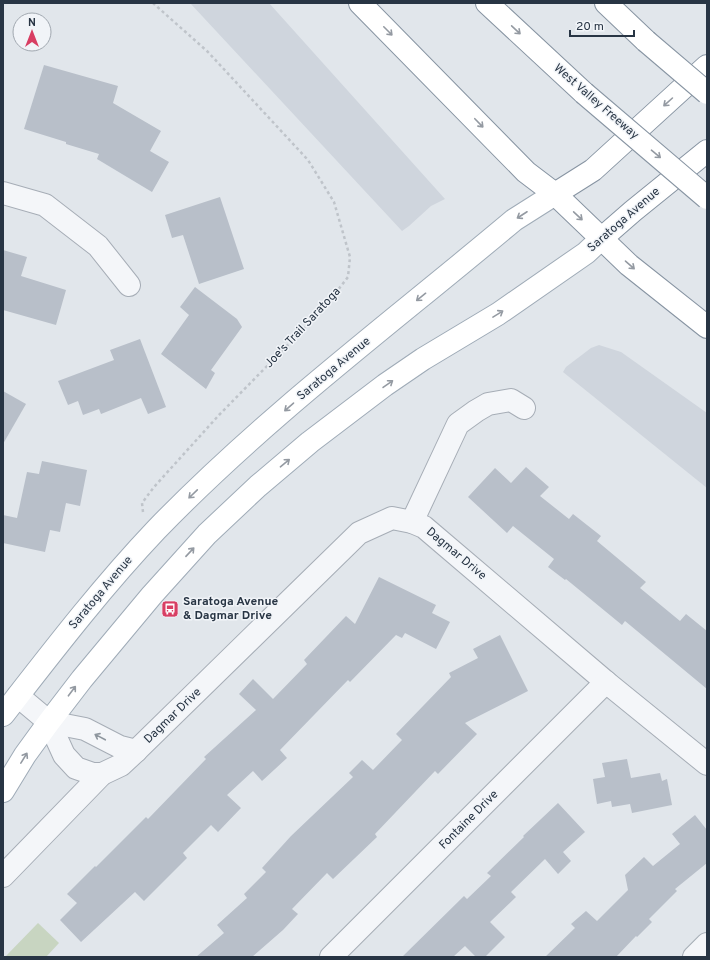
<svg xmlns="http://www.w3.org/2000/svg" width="710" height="960" viewBox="0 0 710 960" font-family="Overpass,sans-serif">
<rect width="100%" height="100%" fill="#e1e6eb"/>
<g fill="#cfd5dd">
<path d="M190,3H269L445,199L431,206L409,226L402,231Z"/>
<path d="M599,345L621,352L707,413V488L563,372L566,367L591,348Z"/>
</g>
<path fill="#c8d5c1" d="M38,923L59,943L46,957H5Z"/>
<g fill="#b8bfc9">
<path d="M44,65L118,86L113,103L161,131L150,151L169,162L152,192L97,159L99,154L66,144V142L24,129Z"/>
<path d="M220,197L244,269L199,284L183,235L172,238L165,215Z"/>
<path d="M3,250L27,257L21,276L66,290L56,325L3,310Z"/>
<path d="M195,287L237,319L242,327L211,370L215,373L206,389L161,354L189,315L180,307Z"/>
<path d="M140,339L166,407L148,414L141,398L101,414L99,409L83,415L78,401L68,405L58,381L114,360L110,350Z"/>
<path d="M3,391L26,404L3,444Z"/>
<path d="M42,461L87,470L80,506L66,503L60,532L50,530L45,552L3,543V515L17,518L27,472L39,474Z"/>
<path d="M526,467L549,487L540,496L569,519L573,514L601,536L597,541L646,582L640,588L680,621L686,614L707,631V689L625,621L622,625L566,579L565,580L548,567L554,559L513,526L507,533L468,497L495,468L511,483Z"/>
<path d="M379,577L436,605L432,613L450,622L436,649L405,633L402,638L396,635L350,682L348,680L280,750L287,758L262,781L253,771L227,795L241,808L218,832L211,825L183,853L187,858L144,901L135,892L81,942L60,920L77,903L67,894L95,866L96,867L146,817L148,819L206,759L204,757L256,710L239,694L253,679L273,699L307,664L304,660L346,616L355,624Z"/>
<path d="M500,635L528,691L465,723L477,734L438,774L435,771L375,834L377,837L333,879L327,873L292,909L298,914L283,930L252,957H196L224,933L217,925L247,898L244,894L266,872L262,868L291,836L353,777L349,773L362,760L373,770L402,740L396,734L451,677L449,673L478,658L473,649Z"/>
<path d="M627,759L631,778L660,773L662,781L667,779L672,805L632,813L630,804L612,807L611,801L597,804L593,779L605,777L602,763Z"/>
<path d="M558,803L585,832L563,852L571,861L558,874L545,859L511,892L516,897L490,922L505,937L485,957H476L465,946L453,957H402L464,896L467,899L491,876L487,873L524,837L523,836Z"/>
<path d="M695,815L707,830V863L675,889L677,891L649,919L652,922L637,937L636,936L616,957H545L575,928L571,924L586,911L597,921L628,890L625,875L644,857L653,866L680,844L672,834Z"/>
</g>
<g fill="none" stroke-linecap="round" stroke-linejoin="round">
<g stroke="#a6adb6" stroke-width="24">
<g id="minor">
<path d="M3,193L45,205L98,246L129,285"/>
<path d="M412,522L458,424L476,411L488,404L511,400L524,408"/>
<path d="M18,696L49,722L64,755L76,768L93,774H102"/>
<path d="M49,722L85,729L120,747L136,751"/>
<path d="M3,876L102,774L121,765L136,751L359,533L392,518L412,522L424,527L606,682L707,764"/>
<path d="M331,957L606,682"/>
<path d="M694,957L707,944"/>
</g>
</g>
<g stroke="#9fabb7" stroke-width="24">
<g id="major">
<path d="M3,715C52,652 101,588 156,530C266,416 394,321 514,220L555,194"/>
<path d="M3,791L25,755L49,722L82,679L152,595L207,534L258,486L310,442L385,385L423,359L498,314L586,253L602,238"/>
</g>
</g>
<g stroke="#8794a2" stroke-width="24">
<g id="highway">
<path d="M360,3L526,172L555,194L629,265L707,327"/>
<path d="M487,3L584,93"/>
<path d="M606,3L646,41"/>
<path d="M555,194L593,170L707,66"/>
<path d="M602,238L633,211L707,151"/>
</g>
</g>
<path stroke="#bfc4ca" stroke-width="2.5" stroke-dasharray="3 3" stroke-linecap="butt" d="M143,512L142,503L154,487L219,415L324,308L348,277L350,257L334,202L308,160L208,52L153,3"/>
<use href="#minor" stroke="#f4f6f9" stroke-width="22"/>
<use href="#major" stroke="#fff" stroke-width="22"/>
<use href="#highway" stroke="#fff" stroke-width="22"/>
<g stroke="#8794a2" stroke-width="24" stroke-linecap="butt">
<g id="highway-bridge">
<path d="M646,41L707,93"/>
<path d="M584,93L707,198"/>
</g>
</g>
<use href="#highway-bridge" stroke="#fff" stroke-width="22"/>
</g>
<defs><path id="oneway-shaft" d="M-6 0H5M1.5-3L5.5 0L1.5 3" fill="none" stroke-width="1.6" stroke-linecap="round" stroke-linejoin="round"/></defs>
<g stroke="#949aa2">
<use href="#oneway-shaft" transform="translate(516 30) rotate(43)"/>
<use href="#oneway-shaft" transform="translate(388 31) rotate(45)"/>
<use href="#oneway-shaft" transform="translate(668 102) rotate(138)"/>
<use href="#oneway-shaft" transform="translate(479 123) rotate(46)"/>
<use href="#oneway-shaft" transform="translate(656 154) rotate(40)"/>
<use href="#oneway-shaft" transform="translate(522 215) rotate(147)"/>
<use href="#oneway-shaft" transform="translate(578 216) rotate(43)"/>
<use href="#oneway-shaft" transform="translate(630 265) rotate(41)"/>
<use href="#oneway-shaft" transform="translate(421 297) rotate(141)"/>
<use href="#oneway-shaft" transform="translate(498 314) rotate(-32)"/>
<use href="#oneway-shaft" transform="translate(388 384) rotate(-35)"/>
<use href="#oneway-shaft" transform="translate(289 407) rotate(139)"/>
<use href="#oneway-shaft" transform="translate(285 463) rotate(-40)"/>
<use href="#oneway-shaft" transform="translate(193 494) rotate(136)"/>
<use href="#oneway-shaft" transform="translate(190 552) rotate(-47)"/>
<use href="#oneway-shaft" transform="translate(72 691) rotate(-53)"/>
<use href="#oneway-shaft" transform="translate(24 758) rotate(-58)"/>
</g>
<use stroke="#8e969e" href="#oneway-shaft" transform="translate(100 737) rotate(-152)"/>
<defs>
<g id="bus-square" transform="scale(0.9)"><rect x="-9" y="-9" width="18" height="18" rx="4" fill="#d83e63" stroke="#f1f4f8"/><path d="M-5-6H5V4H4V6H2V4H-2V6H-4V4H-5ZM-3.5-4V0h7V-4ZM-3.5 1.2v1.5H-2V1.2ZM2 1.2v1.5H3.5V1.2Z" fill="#fff"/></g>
</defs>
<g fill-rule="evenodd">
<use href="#bus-square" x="170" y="609"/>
</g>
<g text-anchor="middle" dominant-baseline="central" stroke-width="3" stroke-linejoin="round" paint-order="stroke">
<g font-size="12" fill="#283544" stroke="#f1f4f8">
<text transform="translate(596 102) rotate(41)">West Valley Freeway</text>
<text transform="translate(624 220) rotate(-41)">Saratoga Avenue</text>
<text transform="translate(303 328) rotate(-47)">Joe's Trail Saratoga</text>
<text transform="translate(334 369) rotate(-40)">Saratoga Avenue</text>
<text transform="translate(456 554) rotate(40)">Dagmar Drive</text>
<text transform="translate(101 593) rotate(-50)">Saratoga Avenue</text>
<text transform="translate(173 716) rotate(-44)">Dagmar Drive</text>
<text transform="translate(469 820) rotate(-45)">Fontaine Drive</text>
</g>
<g font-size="12" font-weight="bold" fill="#283544" stroke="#f1f4f8" text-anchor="start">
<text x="183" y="602">Saratoga Avenue<tspan x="183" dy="14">&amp; Dagmar Drive</tspan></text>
</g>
</g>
<rect width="710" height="960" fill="none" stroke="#283544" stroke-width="8"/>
<g transform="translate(32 32)"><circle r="19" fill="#f1f4f8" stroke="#a1a8b0"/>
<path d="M0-3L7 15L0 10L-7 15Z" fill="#d83e63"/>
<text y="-6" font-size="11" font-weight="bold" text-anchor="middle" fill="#283544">N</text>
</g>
<path d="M570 30v6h64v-6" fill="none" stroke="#283544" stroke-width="2"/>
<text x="576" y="30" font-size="12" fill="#283544" stroke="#f1f4f8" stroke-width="3" paint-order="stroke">20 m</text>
</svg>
